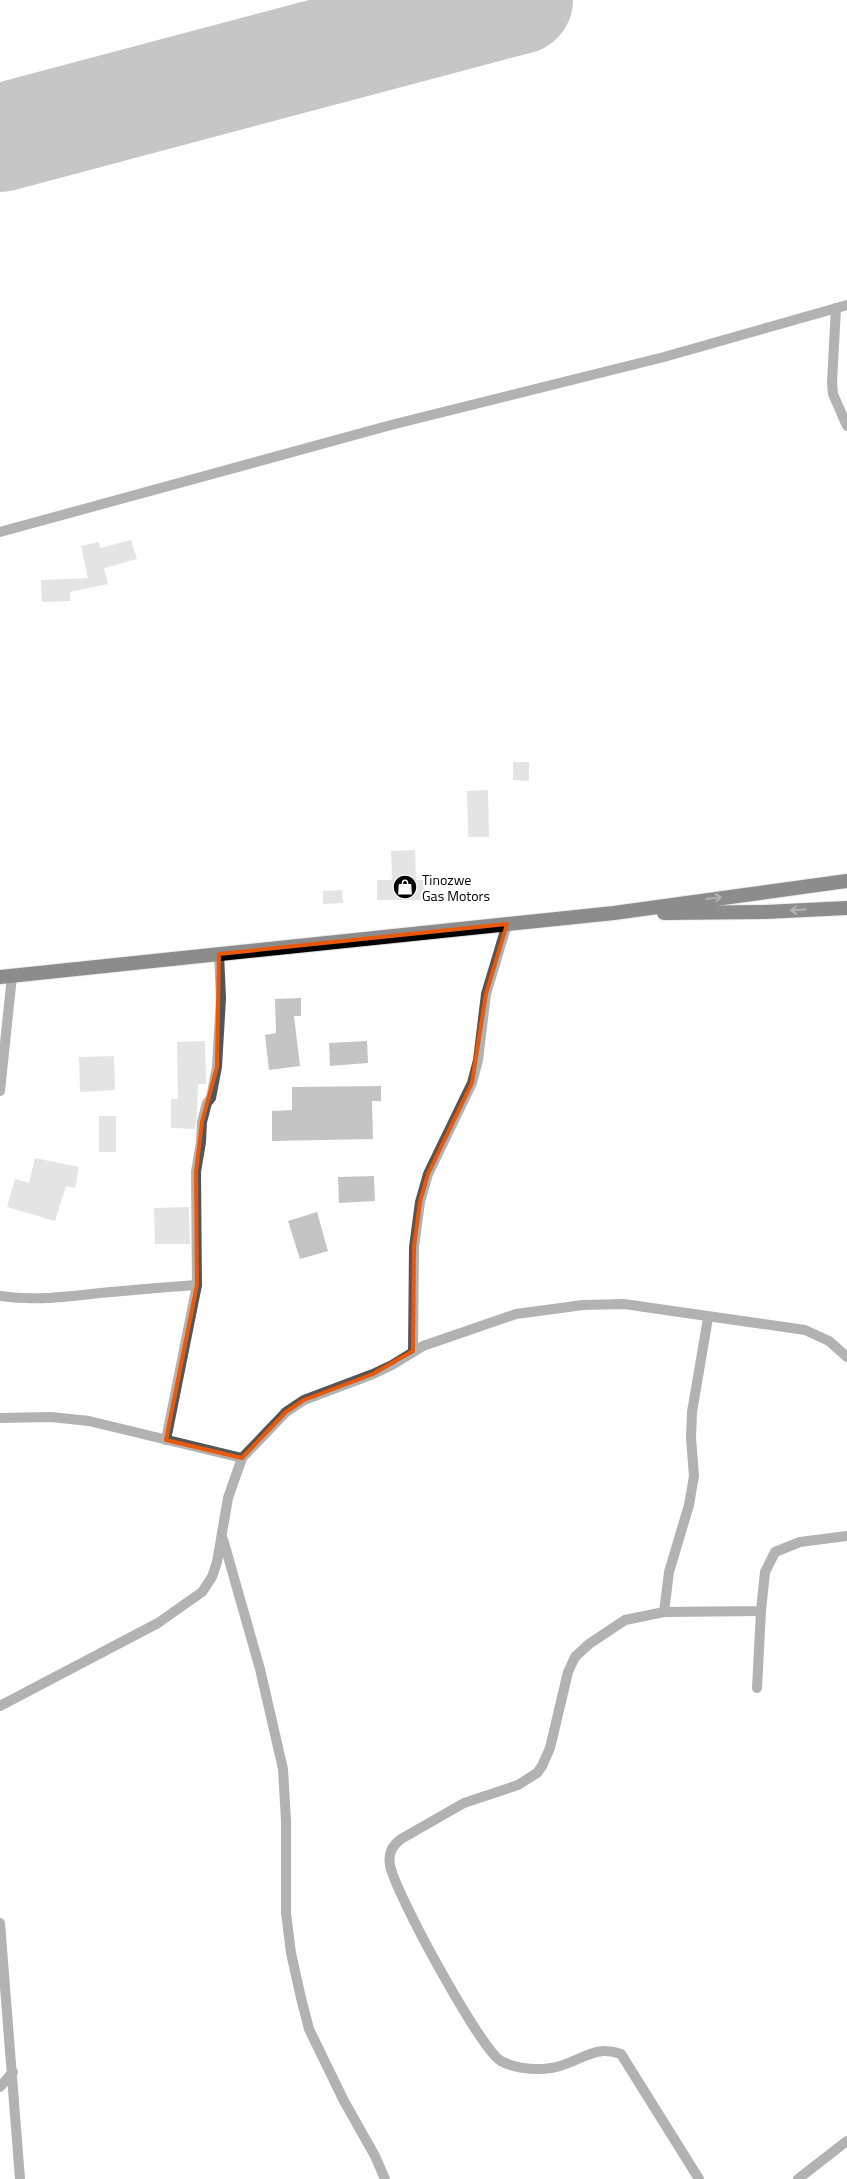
<svg xmlns="http://www.w3.org/2000/svg" width="847" height="2179" viewBox="0 0 847 2179" font-family="'Titillium Web',sans-serif">
<rect width="100%" height="100%" fill="#fff"/>
<g fill="none" stroke-linecap="round" stroke-linejoin="round">
<path stroke="#808080" stroke-width="108" d="M0,138L519,0"/>
</g>
<g fill="#c4c4c4">
<path d="M131,540L137,559L104,568L108,584L70,592V601L42,602L41,580L88,578L81,546L99,542L100,548Z"/>
<path d="M513,762H529V781L513,780Z"/>
<path d="M488,790L489,837H468L467,791Z"/>
<path d="M415,850L416,880H424V900H377V880H392L391,851Z"/>
<path d="M342,890L343,903L323,904V891Z"/>
<path d="M301,998V1016H294L300,1066L269,1070L265,1035L276,1033L275,999Z"/>
<path d="M205,1041L206,1084H198L197,1113L195,1129L171,1128V1099H178L177,1042Z"/>
<path d="M367,1041L368,1063L330,1066L329,1043Z"/>
<path d="M114,1056L115,1090L80,1092L79,1057Z"/>
<path d="M381,1086V1101H372L373,1139L272,1141V1111L292,1110V1087Z"/>
<rect x="99" y="1116" width="17" height="36"/>
<path d="M35,1158L79,1167L75,1188L66,1186L55,1221L7,1207L15,1179L29,1183Z"/>
<path d="M374,1176L375,1201L339,1203L338,1177Z"/>
<path d="M189,1207L190,1244H155L154,1208Z"/>
<path d="M317,1212L328,1251L300,1259L288,1221Z"/>
</g>
<g fill="none" stroke-linecap="round" stroke-linejoin="round">
<g stroke="#dbdbdb" stroke-width="16">
<g id="trunk">
<path d="M664,913L765,912L847,908"/>
<path d="M0,977L614,913L847,881"/>
</g>
</g>
<g stroke="#555" stroke-width="10">
<path d="M836,308L832,382L833,394L847,426"/>
<path d="M0,532L391,425L664,357L847,305"/>
<path d="M0,1091L12,976"/>
<path d="M0,1296C34,1301 66,1297 100,1293C133,1290 165,1287 197,1285"/>
<path d="M708,1318L692,1412L691,1438L694,1476L689,1505L669,1572L664,1612L761,1611L765,1572L775,1552L800,1542L847,1536"/>
<path d="M413,1351L414,1247L420,1202L428,1174L472,1083L478,1060L486,994L507,924"/>
<path d="M0,1418L51,1417L89,1421L242,1458"/>
<path d="M166,1440L197,1285L196,1172L201,1142L202,1122L207,1103L211,1098L217,1067L221,998L219,954"/>
<path d="M223,1539L260,1669L283,1769L286,1821V1913L291,1953L301,1998L309,2029L344,2101L375,2156L385,2179"/>
<path d="M664,1612L625,1620L589,1644L575,1657L568,1672L550,1748L542,1766L537,1773L518,1785L464,1803L401,1839C392,1846 388,1853 390,1865C394,1891 481,2050 501,2061C517,2070 543,2071 560,2066C584,2059 595,2045 621,2054L699,2179"/>
<path d="M757,1688L761,1611"/>
<path d="M0,1706L158,1623L202,1592L212,1577L217,1562L228,1498L242,1458L286,1412L304,1400L373,1374L392,1365L423,1346L516,1314L583,1305L624,1304L805,1330L829,1341L847,1357"/>
<path d="M0,1923L20,2179"/>
<path d="M0,2087L13,2072"/>
<path d="M798,2179L847,2141"/>
</g>
<use href="#trunk" stroke="#000" stroke-width="14"/>
</g>
<defs><path id="oneway-shaft" d="M-6 0H5M1.5-3L5.5 0L1.5 3" fill="none" stroke-width="1.6" stroke-linecap="round" stroke-linejoin="round" transform="scale(1.25)"/></defs>
<g stroke="#595959">
<use href="#oneway-shaft" transform="translate(714 898) rotate(-8)"/>
<use href="#oneway-shaft" transform="translate(798 910) rotate(177)"/>
</g>
<path d="M0 0H847V2179H0ZM507,924L486,994L472,1083L428,1174L420,1202L414,1247L413,1351L373,1374L304,1400L286,1412L242,1458L166,1440L197,1285L196,1172L202,1122L217,1067L219,954Z" fill="#fff" fill-opacity=".55" fill-rule="evenodd"/>
<path fill="none" stroke="#e8590c" stroke-width="4" stroke-linejoin="round" d="M507,924L486,994L472,1083L428,1174L420,1202L414,1247L413,1351L373,1374L304,1400L286,1412L242,1458L166,1440L197,1285L196,1172L202,1122L217,1067L219,954Z"/>
<defs>
<g id="shop-disc" transform="scale(1.25)"><circle r="9.5" fill="#000" stroke="#fff"/><path d="M-5-2.5h2.3a2.7 3.5 0 0 1 5.4 0H5L5.5 6h-11ZM-1.5-2.5h3a1.5 2.3 0 0 0-3 0Z" fill="#fff"/></g>
</defs>
<g fill-rule="evenodd">
<use href="#shop-disc" x="405" y="887"/>
</g>
<g text-anchor="middle" dominant-baseline="central" stroke-width="4.5" stroke-linejoin="round" paint-order="stroke">
<g font-size="14" fill="#000" stroke="#fff" text-anchor="start">
<text x="422" y="879">Tinozwe<tspan x="422" dy="16">Gas Motors</tspan></text>
</g>
</g>
</svg>
